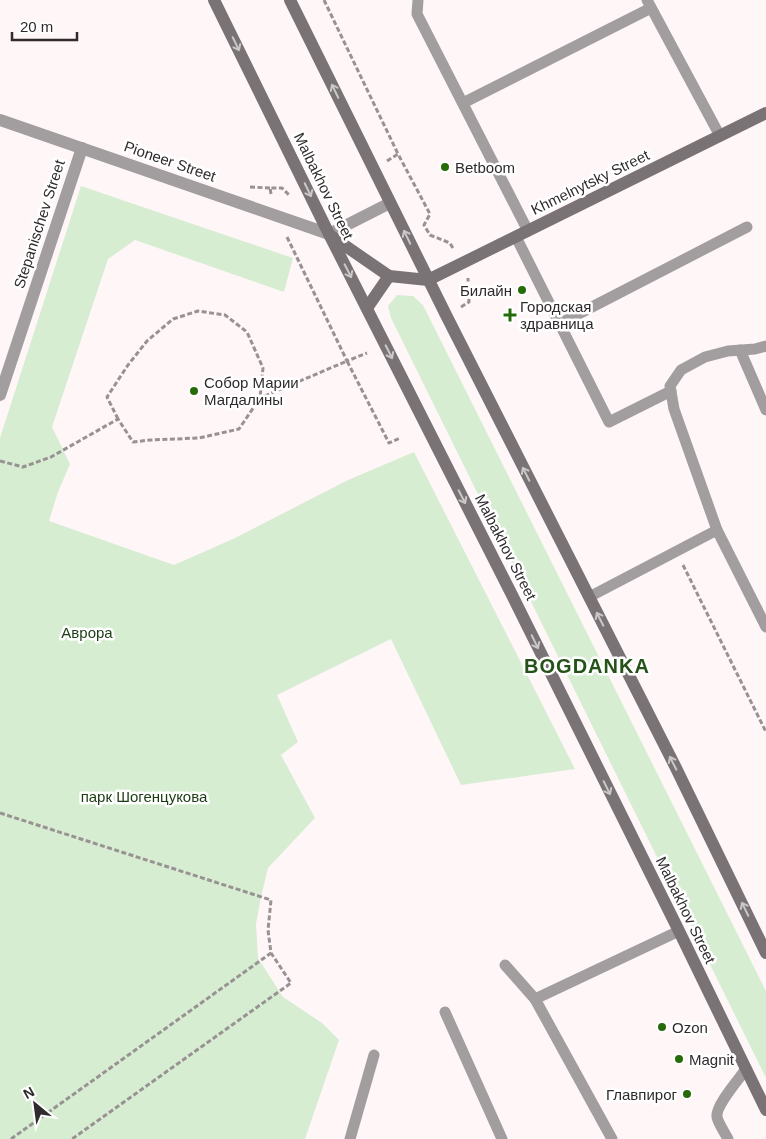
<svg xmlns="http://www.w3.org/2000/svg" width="766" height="1139" viewBox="0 0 766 1139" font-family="Arial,sans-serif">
<rect width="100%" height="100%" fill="#fff6f8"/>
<g fill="#d7edd2">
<path d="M81,186L293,258L284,292L135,240L108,259L52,427L70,464L58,492L49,521L174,565L235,538L348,480L414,452L575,769L461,785L391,639L277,695L298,742L281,755L315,818L268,868L261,897L256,924L258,958L283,997L322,1023L339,1040L305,1139H0V438Z"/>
<path d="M397,295L413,296L423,305L766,991V1078L391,318L388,306Z"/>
</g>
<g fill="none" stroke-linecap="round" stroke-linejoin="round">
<g stroke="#989293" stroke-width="3" stroke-dasharray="5 2.5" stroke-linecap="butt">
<path d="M324,0L398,154"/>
<path d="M387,161L398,154L430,214L424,225L430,235L450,243L454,250"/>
<path d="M250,187L270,188"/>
<path d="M271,194L270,188H282L289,195"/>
<path d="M287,237L347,361L367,353"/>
<path d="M461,307L469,302L468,278"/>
<path d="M118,419L107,397L128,365L147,341L173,319L198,311L225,315L247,332L263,368L260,398"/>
<path d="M0,461L23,467L51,457L118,419L133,442L150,440L199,438L239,429L260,398L347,361L389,443L400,438"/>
<path d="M683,565L766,732"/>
<path d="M0,813L271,900L268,930L271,953L291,983L72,1139"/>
<path d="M11,1139L271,953"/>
</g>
<g stroke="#a29e9f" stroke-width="11">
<path d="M418,0L417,14L528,231"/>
<path d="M647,0L720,136"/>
<path d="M463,103L651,8"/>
<path d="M516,237L609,422L671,391"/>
<path d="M559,324L747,227"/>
<path d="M740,350L766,410"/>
<path d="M717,530L674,409L670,386L681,370L705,357L728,351L755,349L766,346"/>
<path d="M589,597L717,530L766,627"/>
<path d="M505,965L535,999"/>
<path d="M445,1012L502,1139"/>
<path d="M350,1139L374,1055"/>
<path d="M612,1139L535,999L679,931"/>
<path d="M728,1139C725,1133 718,1123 717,1117C715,1106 739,1079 746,1069"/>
</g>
<g stroke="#a29e9f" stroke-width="12">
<path d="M0,120L329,234L390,203"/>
<path d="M0,395L82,148"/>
</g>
<g stroke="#797375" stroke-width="12">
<path d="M214,0L329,234L512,595L679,931L766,1110"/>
<path d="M290,0L446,315L675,766L766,953"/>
<path d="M331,236L389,276L428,280"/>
<path d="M428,280L766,113"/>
<path d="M367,308L389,276"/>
</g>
</g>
<defs><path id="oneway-shaft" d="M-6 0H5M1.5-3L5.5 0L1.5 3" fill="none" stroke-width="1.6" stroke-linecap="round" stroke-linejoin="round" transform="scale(1.25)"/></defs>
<g stroke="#c9c7c8">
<use href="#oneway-shaft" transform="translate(236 44) rotate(64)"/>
<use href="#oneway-shaft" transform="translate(335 91) rotate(-116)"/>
<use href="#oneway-shaft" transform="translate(308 190) rotate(64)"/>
<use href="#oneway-shaft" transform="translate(407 237) rotate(-116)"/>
<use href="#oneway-shaft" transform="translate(348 271) rotate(63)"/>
<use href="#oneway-shaft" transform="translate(389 352) rotate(63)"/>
<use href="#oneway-shaft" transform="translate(526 474) rotate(-117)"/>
<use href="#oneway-shaft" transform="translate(462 497) rotate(63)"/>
<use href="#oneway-shaft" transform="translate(600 619) rotate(-117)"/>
<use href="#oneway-shaft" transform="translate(535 642) rotate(64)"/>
<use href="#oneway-shaft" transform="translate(673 763) rotate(-117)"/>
<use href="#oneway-shaft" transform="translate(607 788) rotate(64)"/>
<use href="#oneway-shaft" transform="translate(745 909) rotate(-116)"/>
</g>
<g fill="#256c09" stroke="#fff" stroke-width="2">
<circle cx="445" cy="167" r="5"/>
<circle cx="522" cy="290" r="5"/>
<path d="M507.5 307.5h5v5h5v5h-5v5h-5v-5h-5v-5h5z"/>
<circle cx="194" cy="391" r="5"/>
<circle cx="662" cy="1027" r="5"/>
<circle cx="679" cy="1059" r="5"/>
<circle cx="687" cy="1094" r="5"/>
</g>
<g text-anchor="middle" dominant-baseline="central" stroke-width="5" stroke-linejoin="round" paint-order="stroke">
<g font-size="15" fill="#2f2b2c" stroke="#fff">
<text transform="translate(170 161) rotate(19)">Pioneer Street</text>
<text transform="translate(590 182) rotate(-26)">Khmelnytsky Street</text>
<text transform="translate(324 186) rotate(64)">Malbakhov Street</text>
<text transform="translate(39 224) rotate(-72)">Stepanischev Street</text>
<text transform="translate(506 547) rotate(63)">Malbakhov Street</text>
<text transform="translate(686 910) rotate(64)">Malbakhov Street</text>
</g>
<g font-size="15" fill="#2f2b2c" stroke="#fff" text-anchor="start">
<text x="455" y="167">Betboom</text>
<text x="512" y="290" text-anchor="end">Билайн</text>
<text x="520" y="306">Городская<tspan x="520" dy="17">здравница</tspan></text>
<text x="204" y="382">Собор Марии<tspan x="204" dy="17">Магдалины</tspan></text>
<text x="672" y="1027">Ozon</text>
<text x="689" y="1059">Magnit</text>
<text x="677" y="1094" text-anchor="end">Главпирог</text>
</g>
<g font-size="15" fill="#1b3c12" stroke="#fff">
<text x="87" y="632">Аврора</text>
<text x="144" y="796">парк Шогенцукова</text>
</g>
<g font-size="20" font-weight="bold" letter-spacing="1" fill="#255219" stroke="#fff">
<text x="587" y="666">BOGDANKA</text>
</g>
</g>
<g transform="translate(35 1104) rotate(331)" stroke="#ffffff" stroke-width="4" paint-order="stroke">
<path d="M0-4L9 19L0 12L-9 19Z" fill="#2f2b2c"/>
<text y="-8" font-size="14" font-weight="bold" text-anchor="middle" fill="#2f2b2c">N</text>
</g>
<path d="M12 32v8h65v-8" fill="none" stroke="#2f2b2c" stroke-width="2.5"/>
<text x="20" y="32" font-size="15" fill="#2f2b2c" stroke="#ffffff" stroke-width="4" paint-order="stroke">20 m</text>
</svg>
